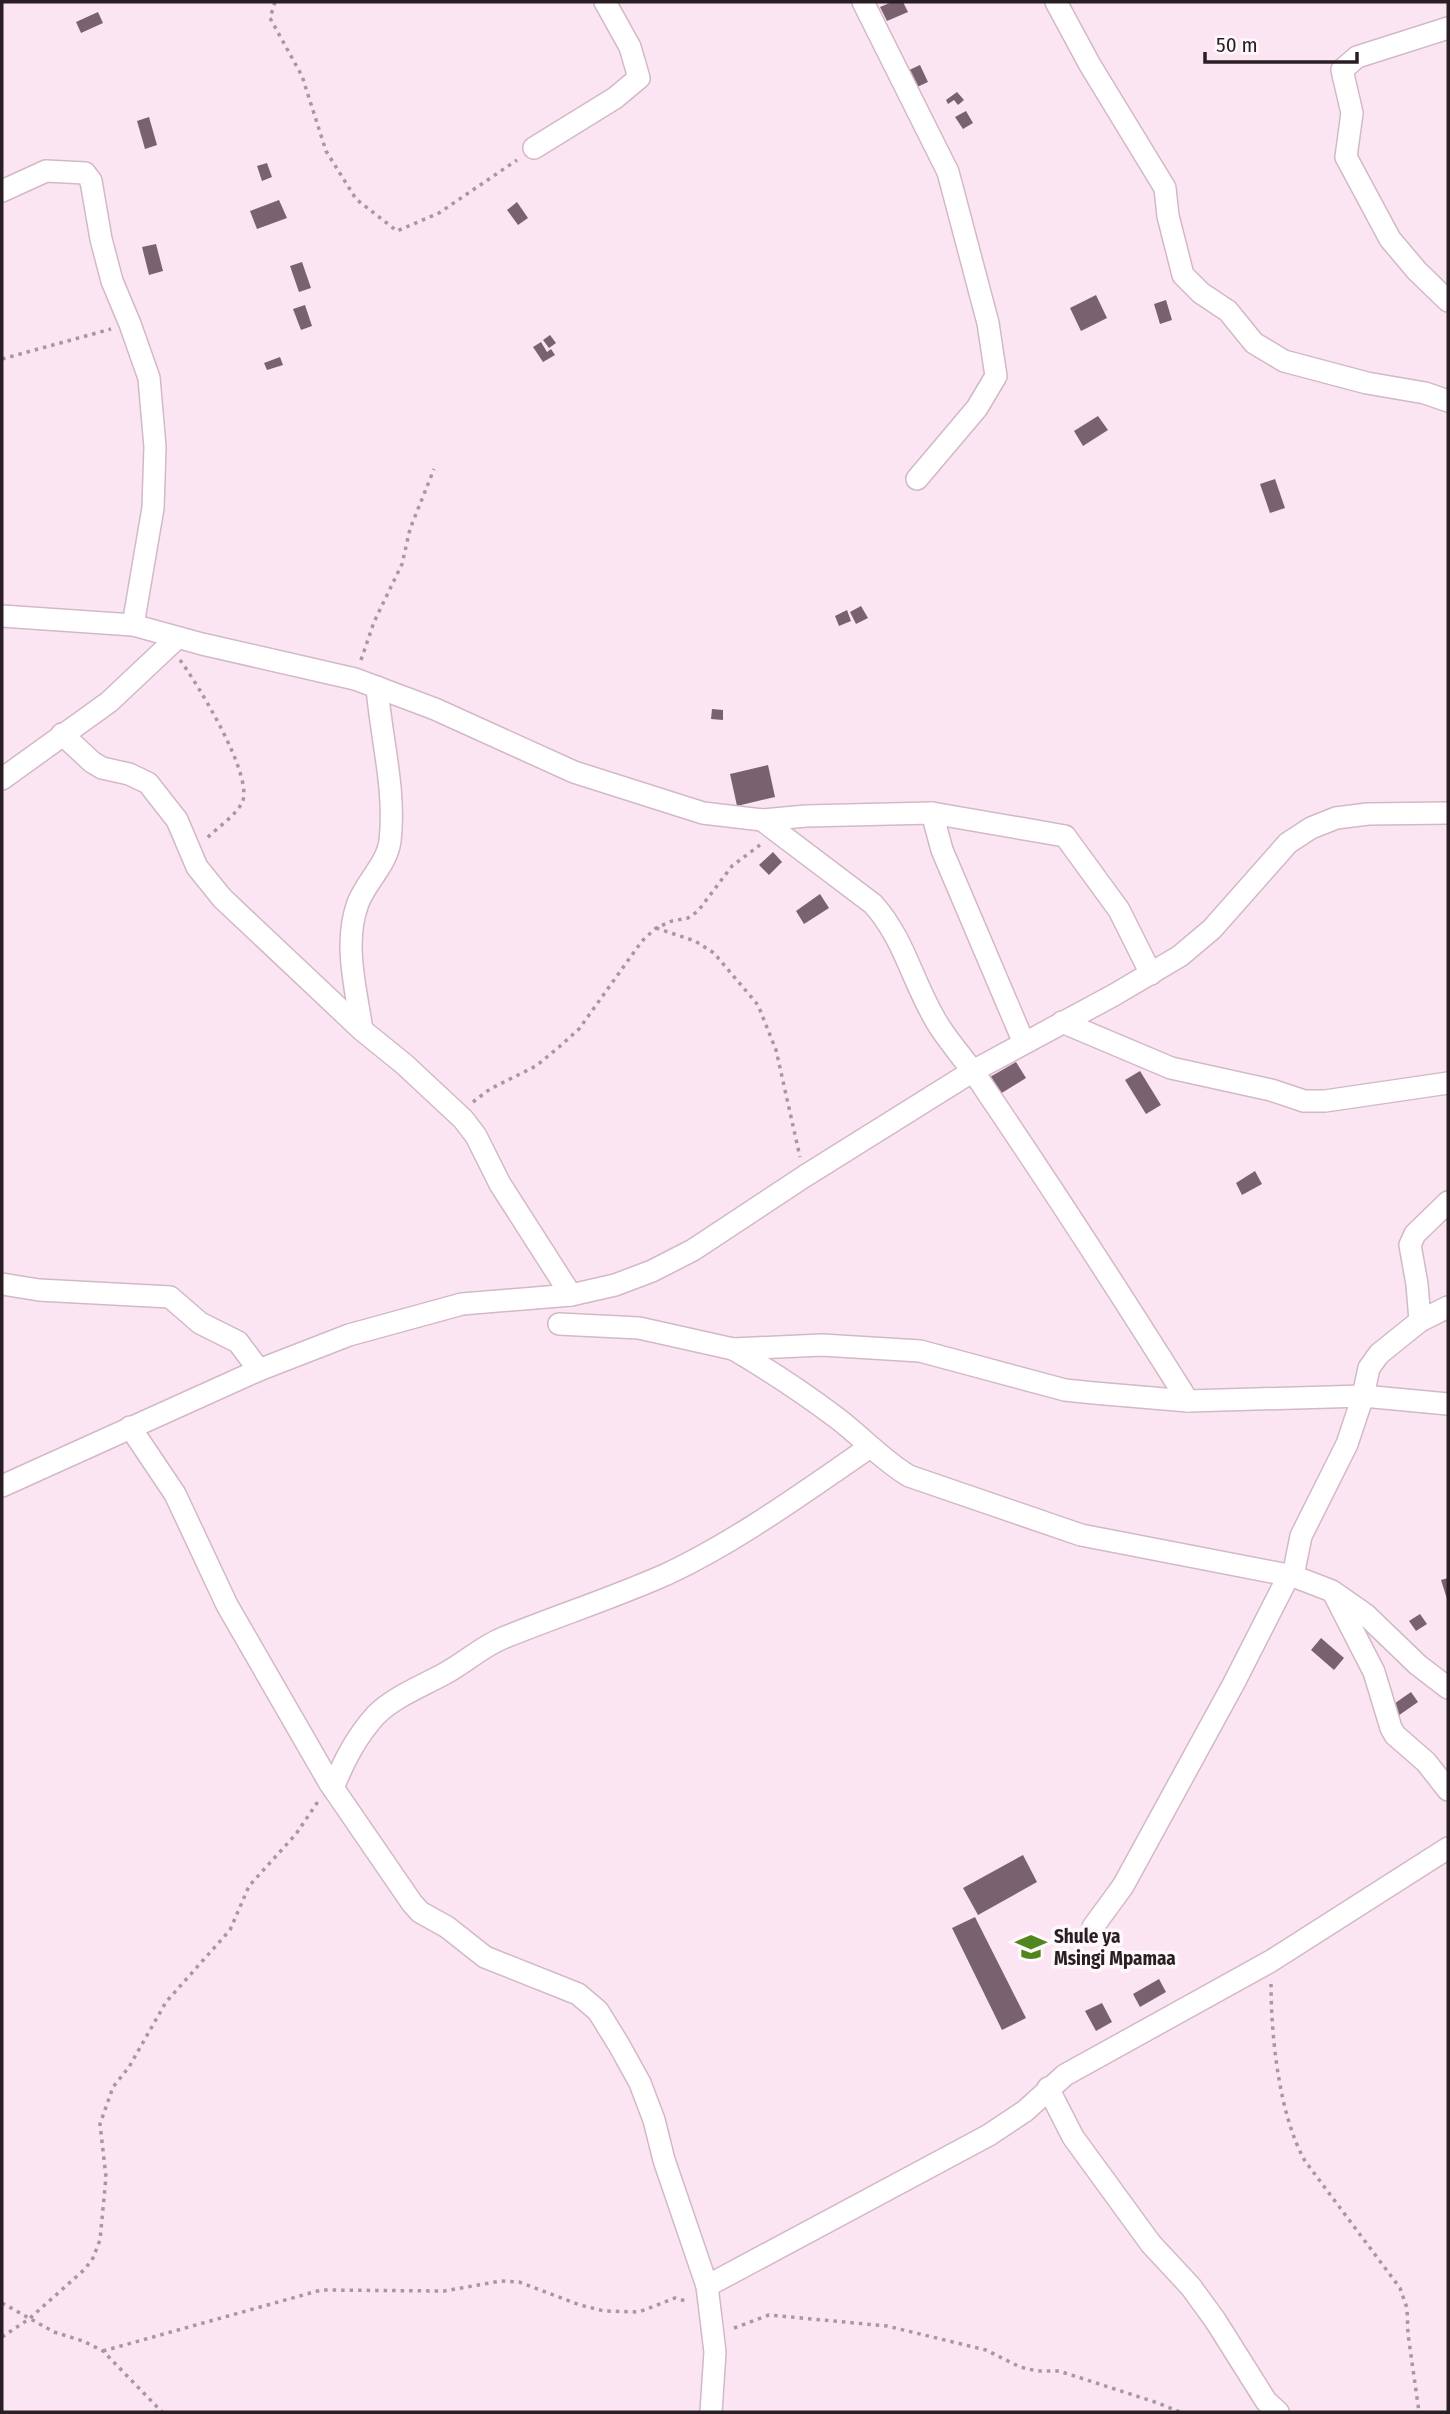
<svg xmlns="http://www.w3.org/2000/svg" width="1450" height="2414" viewBox="0 0 1450 2414" font-family="'Fira Sans Condensed',sans-serif">
<rect width="100%" height="100%" fill="#fce5f2"/>
<g fill="#7a616f">
<path d="M892,2H903L908,12L887,21L880,7Z"/>
<path d="M98,12L103,23L81,33L76,22Z"/>
<path d="M920,65L928,82L915,88L907,71Z"/>
<path d="M957,92L964,100L958,105L954,100L948,104L946,100Z"/>
<path d="M966,111L973,123L963,129L955,117Z"/>
<path d="M149,117L157,145L145,149L137,121Z"/>
<path d="M267,163L272,177L262,181L257,166Z"/>
<path d="M279,200L287,218L257,229L250,211Z"/>
<path d="M517,202L528,218L518,225L507,210Z"/>
<path d="M156,244L163,271L149,275L142,247Z"/>
<path d="M302,262L311,288L299,292L290,266Z"/>
<path d="M1096,295L1107,318L1081,331L1070,308Z"/>
<path d="M1166,300L1172,320L1160,324L1154,304Z"/>
<path d="M305,305L312,326L301,330L293,309Z"/>
<path d="M550,335L556,343L549,348L543,340Z"/>
<path d="M541,342L547,352L551,349L555,355L543,362L533,347Z"/>
<path d="M280,357L283,365L267,370L264,363Z"/>
<path d="M1098,416L1108,430L1083,446L1074,431Z"/>
<path d="M1275,479L1285,508L1270,513L1260,484Z"/>
<path d="M861,606L868,618L856,624L850,612Z"/>
<path d="M847,610L851,621L839,626L835,616Z"/>
<path d="M712,709L723,710V720L711,719Z"/>
<path d="M768,765L775,797L737,806L730,774Z"/>
<path d="M773,852L782,862L769,875L759,865Z"/>
<path d="M820,894L829,908L804,924L796,911Z"/>
<path d="M1016,1062L1026,1078L1000,1094L990,1077Z"/>
<path d="M1140,1071L1161,1105L1146,1114L1125,1080Z"/>
<path d="M1255,1171L1262,1184L1242,1195L1236,1183Z"/>
<path d="M1448,1578V1602L1441,1580Z"/>
<path d="M1420,1614L1427,1624L1416,1631L1409,1621Z"/>
<path d="M1321,1638L1344,1658L1334,1670L1311,1650Z"/>
<path d="M1411,1692L1418,1702L1395,1718L1388,1708Z"/>
<path d="M1023,1855L1037,1882L978,1915L963,1888Z"/>
<path d="M975,1917L1026,2018L1002,2030L952,1928Z"/>
<path d="M1159,1979L1166,1992L1140,2007L1133,1994Z"/>
<path d="M1102,2003L1112,2022L1096,2031L1085,2011Z"/>
</g>
<g fill="none" stroke-linecap="round" stroke-linejoin="round">
<g stroke="#d3b8c7" stroke-width="24">
<g id="minor">
<path d="M863,2L948,172L988,323L996,376L977,408L917,479"/>
<path d="M1056,2L1090,65L1165,188L1168,216L1183,275L1201,293L1228,311L1254,343L1284,361L1367,383L1425,393L1448,401"/>
<path d="M1448,28L1357,57L1342,70L1352,113L1346,157L1390,239L1417,271L1448,301"/>
<path d="M534,148L615,98L639,78L630,47L605,2"/>
<path d="M2,191L46,171L85,173L91,181L101,239L112,281L130,324L149,378L155,447L153,508L133,625"/>
<path d="M2,616L133,625L202,644L355,679L435,709L574,772L703,813L762,820L806,816L932,813L1065,836L1119,910L1151,974"/>
<path d="M62,734L92,762L102,768L129,774L148,783L177,820L197,867L222,898L362,1030L404,1064L463,1119L476,1136L500,1184L571,1295"/>
<path d="M2,779L109,702L177,638"/>
<path d="M932,813L942,850L1024,1043"/>
<path d="M762,820L873,904C906,940 914,989 941,1029C955,1050 972,1068 985,1089C1055,1192 1122,1296 1188,1401"/>
<path d="M1062,1022L1171,1068L1271,1090L1304,1101H1325L1448,1083"/>
<path d="M362,1030C356,989 343,943 358,903C366,882 387,864 390,841C396,790 381,738 377,687"/>
<path d="M2,1284L39,1290L170,1297L200,1323L238,1342L259,1370"/>
<path d="M1420,1321L1417,1284L1410,1245L1415,1234L1448,1202"/>
<path d="M559,1324L639,1328L733,1349L822,1345L920,1351L1065,1390L1094,1393L1188,1401L1363,1396L1448,1404"/>
<path d="M733,1349C769,1370 804,1393 837,1418C862,1437 882,1460 909,1476L1081,1535L1293,1576L1332,1591L1365,1614L1418,1665L1448,1688"/>
<path d="M130,1427L175,1494L227,1605L329,1782L412,1903L420,1912L447,1927L485,1957L578,1994L598,2011L619,2045L640,2083L654,2120L664,2160L707,2286L715,2352L711,2412"/>
<path d="M2,1486L259,1370L349,1335L462,1304L571,1295L615,1285L652,1271L693,1250L805,1176L973,1071L1114,995L1180,956L1212,929L1288,843L1311,828L1336,818L1368,814L1448,813"/>
<path d="M1293,1576L1301,1536L1347,1444L1363,1396L1369,1368L1379,1354L1420,1321L1448,1307"/>
<path d="M1335,1596L1374,1672L1391,1728L1395,1735L1426,1762L1448,1790"/>
<path d="M333,1788C344,1761 356,1737 376,1715C394,1697 422,1686 444,1674C465,1663 481,1647 503,1638C557,1616 613,1598 667,1574C739,1540 804,1492 870,1447"/>
<path d="M1093,1927L1123,1886L1234,1683L1289,1575"/>
<path d="M1048,2088L1073,2137L1151,2244L1191,2287L1215,2320L1266,2401L1278,2412"/>
<path d="M707,2286L989,2135L1025,2111L1065,2075L1271,1961L1448,1848"/>
</g>
</g>
<g stroke="#a896a0" stroke-width="3.5" stroke-dasharray="3.5 5" stroke-linecap="butt">
<path d="M275,2L270,18L302,76L326,151L356,199L397,231L439,213L517,160"/>
<path d="M2,359L111,329"/>
<path d="M180,660C197,683 255,777 242,803C235,816 217,828 207,838"/>
<path d="M361,660L374,622L402,564L410,529L434,469"/>
<path d="M656,928L695,941L714,953L758,1005L776,1050L800,1157"/>
<path d="M473,1102L490,1089L536,1066L559,1047L579,1029L642,941L656,928L672,921L688,918L698,911L732,866L760,845"/>
<path d="M1271,1984C1271,2036 1279,2115 1305,2161L1400,2288L1407,2308L1408,2334L1419,2412"/>
<path d="M2,2303L54,2332L83,2341L103,2351L162,2412"/>
<path d="M734,2328L769,2315L887,2326L986,2350L1020,2367L1037,2371H1059L1158,2403L1180,2412"/>
<path d="M2,2337L29,2319L85,2269L93,2258L100,2240L106,2177L100,2124L113,2087L129,2067L166,2002L230,1930L249,1886L296,1834L319,1800"/>
<path d="M103,2351L321,2290L444,2291L501,2281L519,2282L580,2305L604,2311L639,2312L675,2298L689,2302"/>
</g>
<use href="#minor" stroke="#fff" stroke-width="21"/>
</g>
<defs>
<g id="school-bare" transform="scale(2.415)"><path d="M0-5L7-2L0 1L-7-2ZM-4 1L0 2.5L4 1V4Q0 6-4 4Z" fill="#51861e" stroke="#fef8fb" stroke-width="2.5" paint-order="stroke"/></g>
</defs>
<g fill-rule="evenodd">
<use href="#school-bare" x="1031" y="1947"/>
</g>
<g text-anchor="middle" dominant-baseline="central" stroke-width="7" stroke-linejoin="round" paint-order="stroke">
<g font-size="19" font-weight="bold" fill="#281e23" stroke="#fef8fb" text-anchor="start">
<text x="1054" y="1936">Shule ya<tspan x="1054" dy="22">Msingi Mpamaa</tspan></text>
</g>
</g>
<rect width="1450" height="2414" fill="none" stroke="#281e23" stroke-width="7"/>
<path d="M1205 52v10h152v-10" fill="none" stroke="#281e23" stroke-width="3.5"/>
<text x="1216" y="52" font-size="21" fill="#281e23" stroke="#fef8fb" stroke-width="5" paint-order="stroke">50 m</text>
</svg>
